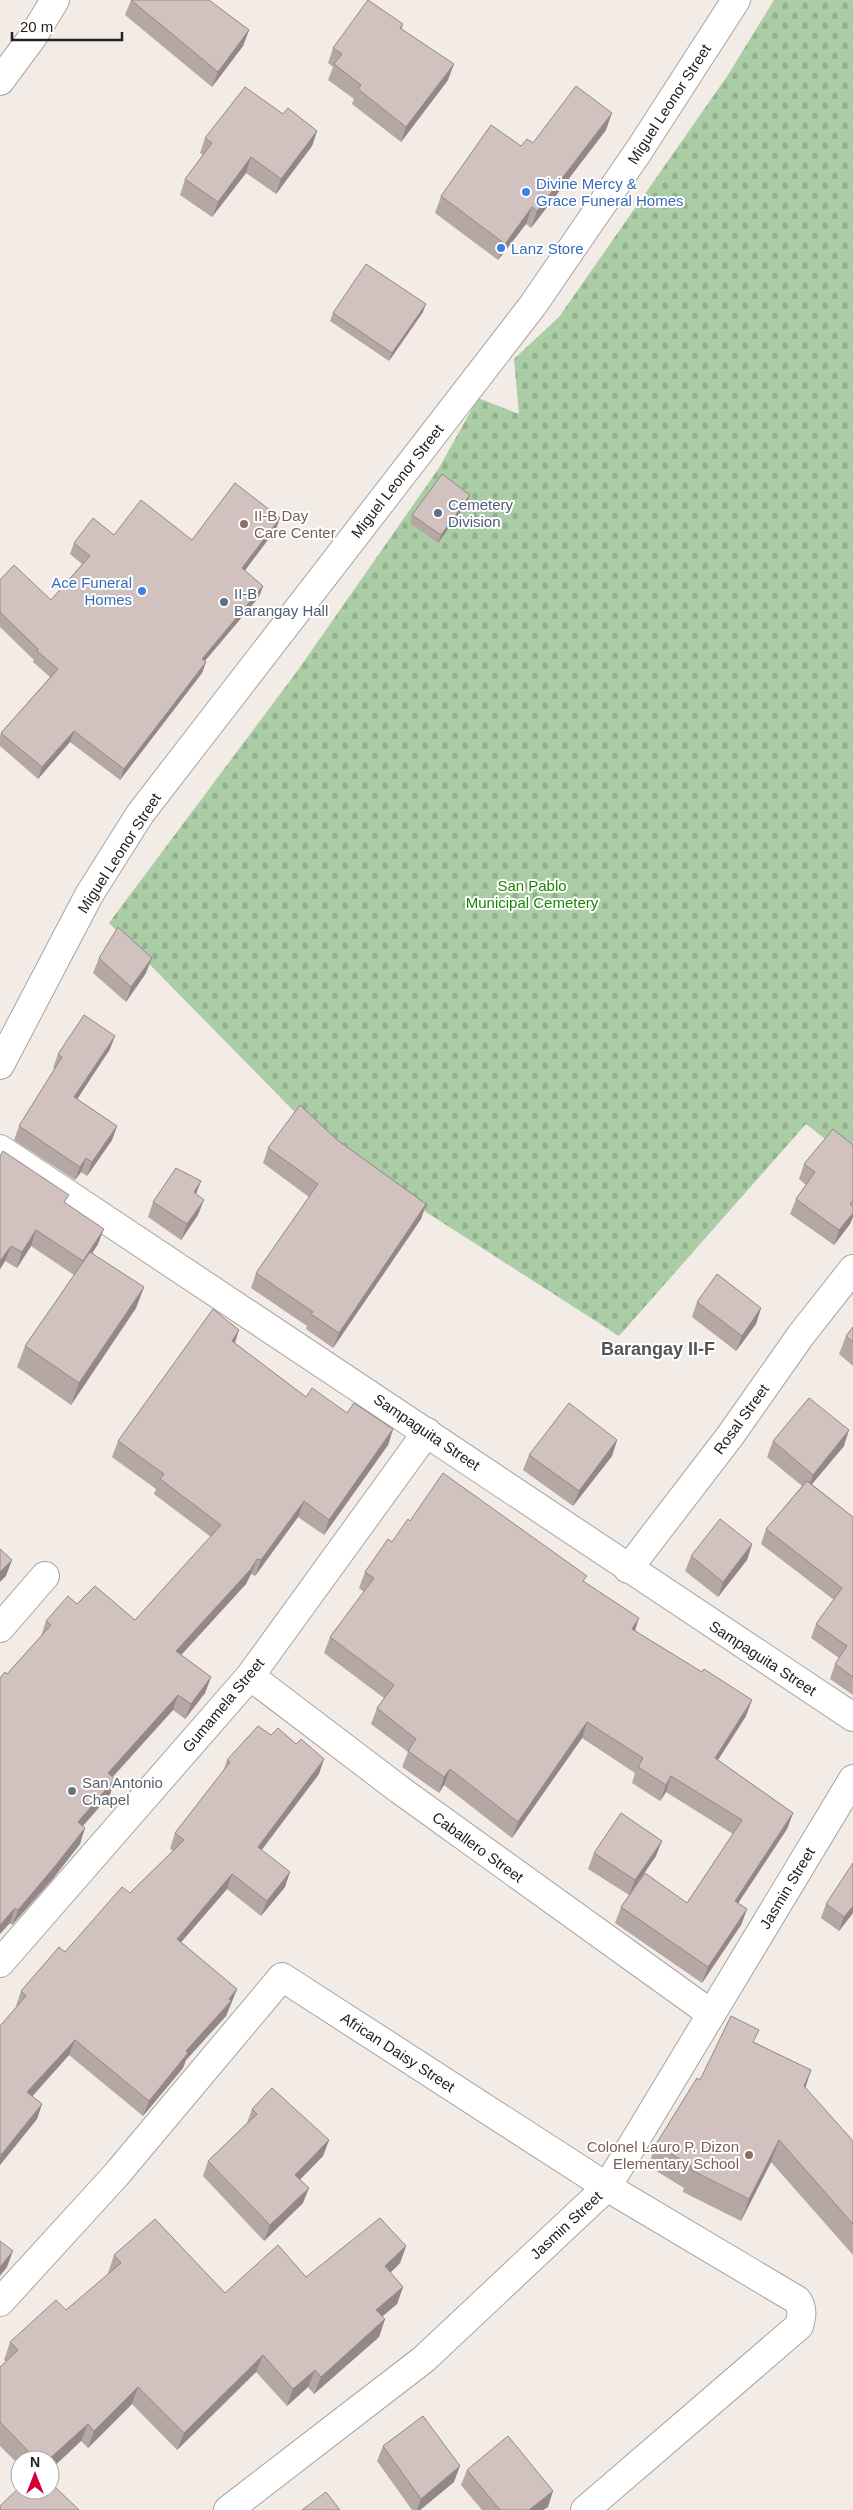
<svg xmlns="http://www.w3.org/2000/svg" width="853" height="2510" viewBox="0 0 853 2510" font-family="Arial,sans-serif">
<defs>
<pattern id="cemetery-stones" width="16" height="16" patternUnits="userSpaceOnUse" patternTransform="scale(1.25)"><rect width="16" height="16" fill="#aacda5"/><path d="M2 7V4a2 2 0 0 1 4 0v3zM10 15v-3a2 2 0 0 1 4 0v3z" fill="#92b08e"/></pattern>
</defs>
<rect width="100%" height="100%" fill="#f2ebe6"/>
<path fill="url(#cemetery-stones)" d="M774,0H853V1161L806,1124L619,1336L336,1154L109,923L298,670L439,468L478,398L519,414L514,359L559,317L728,75Z"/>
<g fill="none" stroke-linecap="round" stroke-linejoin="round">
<g stroke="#a5a5a5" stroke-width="30">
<g id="minor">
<path d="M0,81L32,38L55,0"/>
<path d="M0,1065L89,895L140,814L533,305L640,149L736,0"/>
<path d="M0,1149L853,1717"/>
<path d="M628,1569L730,1436L801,1335L853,1269"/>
<path d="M0,1628L45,1576"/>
<path d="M250,1676L400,1790L710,2013"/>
<path d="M0,1963L250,1676L427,1432"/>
<path d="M0,2302L116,2175L282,1977L607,2187L797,2300C803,2308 802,2316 799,2326L585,2510"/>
<path d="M228,2510L424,2359L607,2187L853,1779"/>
</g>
</g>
<use href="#minor" stroke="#fff" stroke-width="28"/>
</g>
<g fill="#b5a7a4">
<path d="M131,0L249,30L243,46L212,87L125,15Z"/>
<path d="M403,24L402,29L448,80L401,142L352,104L354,99L328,80L333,67L328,63L333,48Z"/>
<path d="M283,114L317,131L312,146L276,194L246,173L212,217L180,195L185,179L203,155L200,153L205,138Z"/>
<path d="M606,130L531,228L526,224L498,260L435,213L441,196L521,146L533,143Z"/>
<path d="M423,312L389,361L330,321L333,313Z"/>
<path d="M467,503L438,543L410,523L412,515Z"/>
<path d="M276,529L244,571L263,586L259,597L205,661L206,662L202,673L120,780L70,742L38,779L0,746V736L1,733L50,677L33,662L34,660L0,627V580L51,600L82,564L70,554L74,543L114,535L192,540Z"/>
<path d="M99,958L146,973L126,1002L93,973Z"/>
<path d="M110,1049L77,1099L117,1126L112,1140L87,1176L81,1172L75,1180L14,1140L19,1126L55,1069L53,1068L58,1054Z"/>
<path d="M336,1139L426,1204L421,1219L333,1348L306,1329L307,1326L251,1288L256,1273L309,1197L263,1163L268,1148Z"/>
<path d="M853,1145V1217L850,1224L834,1245L790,1214L796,1199L806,1185L799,1179L804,1164Z"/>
<path d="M0,1156L66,1203L98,1244L92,1254L144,1287L136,1308L71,1405L17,1367L25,1346L74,1275L31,1246L17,1268L5,1261L0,1269Z"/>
<path d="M201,1181L196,1194L198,1215L181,1240L148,1217L153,1202Z"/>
<path d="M697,1302L761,1308L756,1324L736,1351L692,1317Z"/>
<path d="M853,1327V1366L839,1354L846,1336Z"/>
<path d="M235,1343L306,1397L347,1413L393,1429L388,1445L324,1535L298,1517L255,1576L251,1574L246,1584L181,1655L211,1677L205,1693L185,1719L173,1710L113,1777L110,1795L83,1826L80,1844L51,1881L12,1925L10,1923L7,1674L41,1636L46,1621L77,1604L135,1620L211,1537L154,1494L156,1489L112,1457L118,1441Z"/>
<path d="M617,1440L612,1456L573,1506L523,1470L529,1455Z"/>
<path d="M773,1441L844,1446L812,1484L853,1517V1695L830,1679L835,1664L839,1658L811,1638L816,1624L834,1600L761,1544L766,1529L802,1486L767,1457Z"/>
<path d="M410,1521L585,1582L635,1630L746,1716L718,1760L793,1813L787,1829L738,1903L747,1909L741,1925L702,1983L615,1923L621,1907L629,1895L588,1869L594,1853L656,1856L630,1894L687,1903L733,1834L666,1792L660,1801L632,1783L635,1773L582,1738L512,1838L444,1785L439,1793L402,1767L408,1752L371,1724L377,1708L384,1698L324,1653L330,1637L364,1592L359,1588L365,1572L392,1542Z"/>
<path d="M752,1544L747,1560L718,1597L685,1571L691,1556Z"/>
<path d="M227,1760L319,1774L262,1850L285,1887L261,1916L227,1889L181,1942L237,1989L226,2016L186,2060L183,2068L143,2116L69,2055L32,2096L42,2104L37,2119L0,2165V2026L17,2007L16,2006L21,1991L130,1893L173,1851L170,1849L175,1833L223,1772Z"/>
<path d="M826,1904L853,1913L839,1931L821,1918Z"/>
<path d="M754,2042L811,2070L805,2088L853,2141V2255L771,2162L741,2221L683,2192L684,2188L648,2166L656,2144Z"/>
<path d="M252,2109L329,2140L323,2156L300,2179L303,2203L264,2241L203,2176L208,2161L247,2123Z"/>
<path d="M406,2246L400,2263L390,2273L403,2287L397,2304L382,2316L385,2319L379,2337L314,2394L308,2387L287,2406L256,2372L177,2450L132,2404L88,2448L81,2441L50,2470V2460H20V2466L0,2446V2367L6,2362L4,2360L10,2342L66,2310L109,2274L108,2273L114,2255L225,2293L306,2277Z"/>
<path d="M383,2446L454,2482L420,2510H412L377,2461Z"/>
<path d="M467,2470L548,2507L543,2510H482L461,2485Z"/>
</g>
<g fill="#938886">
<path d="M249,30L243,46L212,87L218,72Z"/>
<path d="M454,64L448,80L401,142L406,127Z"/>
<path d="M612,113L606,130L531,228L537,211Z"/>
<path d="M317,131L312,146L276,194L281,179Z"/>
<path d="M251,157L246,173L212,217L218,202Z"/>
<path d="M532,207L526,224L498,260L505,244Z"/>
<path d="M426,304L423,312L389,361L392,353Z"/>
<path d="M470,495L467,503L438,543L441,535Z"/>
<path d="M280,518L276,529L238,580L242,568Z"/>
<path d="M263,586L259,597L197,670L202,659Z"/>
<path d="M206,662L202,673L120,780L124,769Z"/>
<path d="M74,731L70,742L38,779L42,767Z"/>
<path d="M152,958L146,973L126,1002L131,987Z"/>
<path d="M115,1036L110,1049L70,1110L74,1097Z"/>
<path d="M117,1126L112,1140L87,1176L92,1162Z"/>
<path d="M86,1158L81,1172L75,1180L80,1167Z"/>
<path d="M201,1181L195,1196L194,1192Z"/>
<path d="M204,1200L198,1215L181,1240L187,1224Z"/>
<path d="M426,1204L421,1219L333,1348L339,1333Z"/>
<path d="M853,1213V1217L850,1224L834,1245L839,1230Z"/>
<path d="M104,1229L98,1244L77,1276L83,1261Z"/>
<path d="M36,1230L31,1246L17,1268L22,1252Z"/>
<path d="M11,1246L5,1261L0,1269V1261Z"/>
<path d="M144,1287L136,1308L71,1405L79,1383Z"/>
<path d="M761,1308L756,1324L736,1351L742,1336Z"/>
<path d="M239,1330L234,1346L232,1341Z"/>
<path d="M393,1429L388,1445L324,1535L329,1520Z"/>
<path d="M849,1430L844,1446L807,1490L813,1475Z"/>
<path d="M617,1440L612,1456L573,1506L579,1491Z"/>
<path d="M304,1501L298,1517L255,1576L261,1560Z"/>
<path d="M752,1544L747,1560L718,1597L723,1582Z"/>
<path d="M257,1559L251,1574L246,1584L171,1666L176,1651Z"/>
<path d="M12,1560L6,1576L0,1582V1572Z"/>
<path d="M639,1618L634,1634L632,1629Z"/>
<path d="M211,1677L205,1693L185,1719L191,1704Z"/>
<path d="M178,1695L173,1710L102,1788L108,1773Z"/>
<path d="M752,1700L746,1716L709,1774L715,1758Z"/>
<path d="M587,1722L582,1738L512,1838L518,1822Z"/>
<path d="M324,1759L319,1774L252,1862L258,1847Z"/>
<path d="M450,1769L444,1785L439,1793L444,1777Z"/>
<path d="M671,1776L666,1792L660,1801L666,1785Z"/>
<path d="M115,1779L110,1795L72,1838L78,1822Z"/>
<path d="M793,1813L787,1829L729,1917L735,1901Z"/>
<path d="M85,1828L80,1844L51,1881L12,1925L18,1910Z"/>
<path d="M662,1841L656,1856L629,1895L635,1880Z"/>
<path d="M290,1872L285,1887L261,1916L267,1901Z"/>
<path d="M232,1874L227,1889L171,1954L177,1939Z"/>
<path d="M853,1906V1913L839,1931L844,1917Z"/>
<path d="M15,1908L10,1923L0,1934V1925Z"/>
<path d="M747,1909L741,1925L702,1983L708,1967Z"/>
<path d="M237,1989L226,2016L186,2060L183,2068L143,2116L149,2101L186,2051Z"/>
<path d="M75,2040L69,2055L22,2108L27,2092Z"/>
<path d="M811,2070L804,2092V2086Z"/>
<path d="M42,2104L37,2119L0,2165V2158L1,2155Z"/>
<path d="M329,2140L323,2156L290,2190L295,2175Z"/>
<path d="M779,2140L771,2162L741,2221L749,2199Z"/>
<path d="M309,2188L303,2203L264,2241L270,2225Z"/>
<path d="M406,2246L400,2263L379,2284L385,2266Z"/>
<path d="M13,2251L7,2267L0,2276V2267Z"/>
<path d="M403,2287L397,2304L370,2327L376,2310Z"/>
<path d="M385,2319L379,2337L314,2394L321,2377Z"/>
<path d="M263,2355L256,2372L177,2450L184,2433Z"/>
<path d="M315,2370L308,2387L287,2406L293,2389Z"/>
<path d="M138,2387L132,2404L88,2448L94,2431Z"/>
<path d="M88,2424L81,2441L50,2470V2460H48Z"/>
<path d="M460,2466L454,2482L420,2510H417L421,2499Z"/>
<path d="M553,2491L548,2507L543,2510H529Z"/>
</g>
<g fill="#d2c2bf" stroke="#938886">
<path d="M131,0H209L249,30L218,72Z"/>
<path d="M368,0L403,24L400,28L454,64L406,127L358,89L361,85L334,64L342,54L333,48Z"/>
<path d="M576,86L612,113L537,211L532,207L505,244L441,196L491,125L521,146L527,139L533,143Z"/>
<path d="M245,87L283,114L288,108L317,131L281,179L251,157L218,202L185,179L212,143L205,138Z"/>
<path d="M366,264L426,304L392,353L333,313Z"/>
<path d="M442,474L470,495L441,535L412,515Z"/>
<path d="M235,483L280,518L242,568L263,586L202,659L206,662L124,769L74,731L42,767L1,733L58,669L37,651L38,649L0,612V580L14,565L51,600L90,556L74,543L93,518L114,535L141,500L192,540Z"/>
<path d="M118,927L152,958L131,987L99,958Z"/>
<path d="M84,1015L115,1036L74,1097L117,1126L92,1162L86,1158L80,1167L19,1126L62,1057L58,1054Z"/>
<path d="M300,1105L336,1139L426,1204L339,1333L311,1314L313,1312L256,1273L318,1184L268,1148Z"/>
<path d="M833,1129L853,1145V1200L850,1204L853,1207V1213L839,1230L796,1199L815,1172L804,1164Z"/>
<path d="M3,1151L69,1195L64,1202L104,1229L83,1261L36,1230L22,1252L11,1246L0,1261V1156Z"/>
<path d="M176,1168L201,1181L194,1192L204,1200L187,1224L153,1202Z"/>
<path d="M90,1252L144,1287L79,1383L25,1346Z"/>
<path d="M717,1274L761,1308L742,1336L697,1302Z"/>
<path d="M213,1309L239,1330L232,1341L306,1397L312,1388L347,1413L354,1403L393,1429L329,1520L304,1501L261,1560L257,1559L251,1569L176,1651L211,1677L191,1704L178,1695L108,1773L115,1779L78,1822L85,1828L56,1865L18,1910L15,1908L0,1925V1678L5,1672L7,1674L51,1625L46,1621L68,1596L77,1604L95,1586L135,1620L221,1525L160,1479L164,1474L118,1441Z"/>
<path d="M853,1327V1342L846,1336Z"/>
<path d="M809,1398L849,1430L813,1475L773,1441Z"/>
<path d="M569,1403L617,1440L579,1491L529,1455Z"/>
<path d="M443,1473L587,1576L583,1581L639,1618L632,1629L702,1672L704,1669L752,1700L715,1758L793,1813L735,1901L747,1909L708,1967L621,1907L645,1873L687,1903L742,1820L671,1776L666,1785L638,1767L643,1758L587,1722L518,1822L450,1769L444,1777L408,1751L416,1739L377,1708L394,1685L330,1637L374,1578L365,1572L388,1539L392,1542L408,1519L410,1521Z"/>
<path d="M807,1481L853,1517V1677L835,1664L847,1646L816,1624L842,1588L766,1529Z"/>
<path d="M720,1519L752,1544L723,1582L691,1556Z"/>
<path d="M0,1549L12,1560L0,1572Z"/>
<path d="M258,1726L271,1735L278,1728L296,1744L301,1739L324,1759L258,1847L290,1872L267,1901L232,1874L177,1939L237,1989L229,1999L231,2001L186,2051L188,2053L149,2101L75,2040L27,2092L42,2104L1,2155L0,2154V2026L26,1996L21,1991L59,1947L65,1952L122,1887L130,1893L184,1840L175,1833L230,1762L227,1760Z"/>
<path d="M621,1813L662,1841L635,1880L594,1853Z"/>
<path d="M853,1863V1906L844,1917L826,1904Z"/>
<path d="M731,2016L759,2030L753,2042L811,2070L804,2086L853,2141V2224L779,2140L749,2199L691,2170L692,2167L656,2144L697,2078L700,2080Z"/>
<path d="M272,2088L329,2140L295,2175L309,2188L270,2225L208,2161L257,2114L252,2109Z"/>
<path d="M380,2218L406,2246L385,2266L403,2287L376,2310L385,2319L321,2377L315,2370L293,2389L263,2355L184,2433L138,2387L94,2431L88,2424L48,2460H37L0,2422V2367L18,2350L10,2342L56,2300L66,2310L121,2263L114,2255L155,2219L225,2293L278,2245L306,2277Z"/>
<path d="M0,2241L13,2251L0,2267Z"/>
<path d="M423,2416L460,2466L421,2499L383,2446Z"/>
<path d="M508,2436L553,2491L529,2510H500L467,2470Z"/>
<path d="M50,2482L79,2510H0V2506L20,2487V2490H50Z"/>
<path d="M326,2492L340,2510H302Z"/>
</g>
<g fill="#3f7fe0" stroke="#fff" stroke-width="2">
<circle cx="526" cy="192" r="5"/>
<circle cx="501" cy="248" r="5"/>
<circle cx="142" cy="591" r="5"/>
</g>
<g fill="#5c6f8a" stroke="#fff" stroke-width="2">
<circle cx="438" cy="513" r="5"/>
<circle cx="224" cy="602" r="5"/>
</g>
<g fill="#8d6e63" stroke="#fff" stroke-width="2">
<circle cx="244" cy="524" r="5"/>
<circle cx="749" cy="2155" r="5"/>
</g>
<circle fill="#6b7280" stroke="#fff" stroke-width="2" cx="72" cy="1791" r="5"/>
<g text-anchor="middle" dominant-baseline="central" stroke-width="4" stroke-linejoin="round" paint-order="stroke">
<g font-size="15" fill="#212121" stroke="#fff">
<text transform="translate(669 104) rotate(-57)">Miguel Leonor Street</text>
<text transform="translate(397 481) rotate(-52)">Miguel Leonor Street</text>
<text transform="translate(119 853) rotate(-57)">Miguel Leonor Street</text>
<text transform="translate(741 1419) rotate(-54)">Rosal Street</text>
<text transform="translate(427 1432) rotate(34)">Sampaguita Street</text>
<text transform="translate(763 1658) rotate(33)">Sampaguita Street</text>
<text transform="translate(223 1705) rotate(-50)">Gumamela Street</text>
<text transform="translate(478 1847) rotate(36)">Caballero Street</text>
<text transform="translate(787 1888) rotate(-59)">Jasmin Street</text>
<text transform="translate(398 2052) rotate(33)">African Daisy Street</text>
<text transform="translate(566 2225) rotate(-43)">Jasmin Street</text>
</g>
<g font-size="15" fill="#366cbe" stroke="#fff" text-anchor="start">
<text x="536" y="183">Divine Mercy &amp;<tspan x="536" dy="17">Grace Funeral Homes</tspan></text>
<text x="511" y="248">Lanz Store</text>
<text x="132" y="582" text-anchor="end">Ace Funeral<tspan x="132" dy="17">Homes</tspan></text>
</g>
<g font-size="15" fill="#4e5e75" stroke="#fff" text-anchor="start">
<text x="448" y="504">Cemetery<tspan x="448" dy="17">Division</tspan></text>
<text x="234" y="593">II-B<tspan x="234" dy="17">Barangay Hall</tspan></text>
</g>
<g font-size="15" fill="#785e54" stroke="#fff" text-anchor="start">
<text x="254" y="515">II-B Day<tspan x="254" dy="17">Care Center</tspan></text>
<text x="739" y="2146" text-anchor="end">Colonel Lauro P. Dizon<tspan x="739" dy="17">Elementary School</tspan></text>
</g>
<g font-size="15" fill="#1a8602" stroke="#fff">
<text x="532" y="885">San Pablo<tspan x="532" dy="17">Municipal Cemetery</tspan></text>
</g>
<g font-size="15" fill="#5b616d" stroke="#fff" text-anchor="start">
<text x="82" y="1782">San Antonio<tspan x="82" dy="17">Chapel</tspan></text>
</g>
<g font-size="18" font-weight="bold" fill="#545454" stroke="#fff">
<text x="658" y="1349">Barangay II-F</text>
</g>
</g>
<g transform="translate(35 2475)"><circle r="24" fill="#ffffff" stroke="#a6a6a6"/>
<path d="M0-4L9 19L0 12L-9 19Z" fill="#d10037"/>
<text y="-8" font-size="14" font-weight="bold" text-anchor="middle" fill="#212121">N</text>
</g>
<path d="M12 32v8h110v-8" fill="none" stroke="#212121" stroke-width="2.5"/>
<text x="20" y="32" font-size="15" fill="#212121" stroke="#ffffff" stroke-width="4" paint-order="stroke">20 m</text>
</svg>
